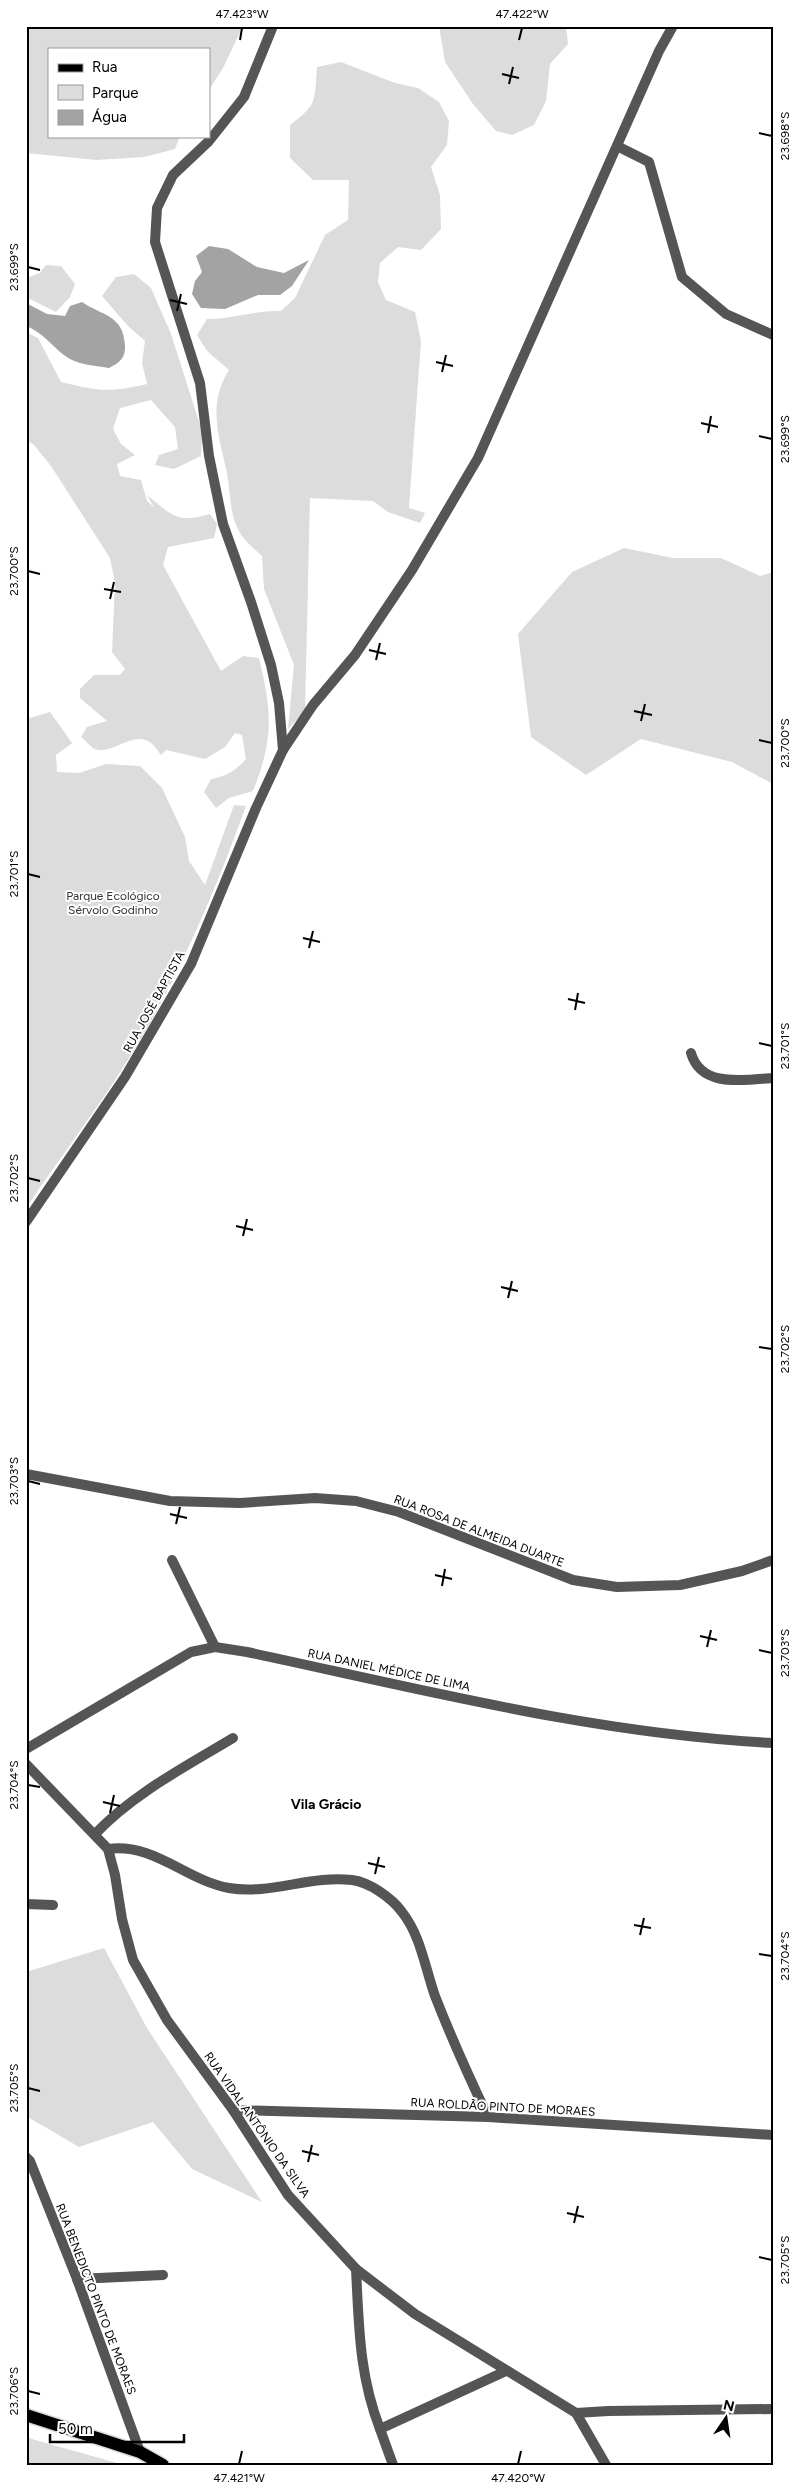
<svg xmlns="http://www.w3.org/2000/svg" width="799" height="2491" viewBox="0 0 799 2491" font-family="Figtree,sans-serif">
<rect width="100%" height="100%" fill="#fff"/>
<g fill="#dcdcdc">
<path d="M26,26H243L223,68L209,90V49H49V136H180L175,149L144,157L96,160L26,153Z"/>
<path d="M439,26H566L568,44L550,64L546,101L534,125L512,135L496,131L473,104L445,62Z"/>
<path d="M341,62L395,83L418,88L439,102L449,121L447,145L431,167L440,195L441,229L421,250L398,247L380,263L378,282L386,300L415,312L421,341L409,508L425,513L420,523L388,512L373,501L310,498L305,711L288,729L294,665L264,589L262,556C255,549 245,542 240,533C229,515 231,494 227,473C219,437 207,404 229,370L207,351L197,335L207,319C233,319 256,310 281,311L295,298L325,235L348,220L349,180H313L290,158V125C318,104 314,102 317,67Z"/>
<path d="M46,265L61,266L75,284L70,297L56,312L26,297V278L40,273Z"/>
<path d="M134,274L151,288L171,334L202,431L201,456L174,469L155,465L159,455L178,449L175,427L151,400L120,408L113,429L121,444L135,455L117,464L120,476L141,480L147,501L154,507L147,495C172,515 176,524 210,514L217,524L214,538L168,547L163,565L221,671L243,656L259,658C272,712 274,738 253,791L229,798L216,808L204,792L211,779C227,776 235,771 246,759L242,735L235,733L225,747L205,759L166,750L161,755C158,751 154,745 151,743C132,729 111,758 93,748C89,745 85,740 81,737L87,727L107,721L80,698V689L94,675H120L125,669L112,652L115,583L110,558L51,466L34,445L26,440V332L38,338L61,382C98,391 109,393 147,384L142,363L145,341L128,326L102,296L116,277Z"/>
<path d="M624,548L673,558H721L760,576L773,572V784L732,762L641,739L586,775L531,737L518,634L572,572Z"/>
<path d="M50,712L72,743L56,755L57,772L79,773L106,764L140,766L162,788L185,837L189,861L205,885L234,805L246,806C219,881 188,955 149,1025C113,1089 67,1147 26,1208V714L30,718Z"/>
<path d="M104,1948L147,2028L262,2202L192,2169L153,2122L79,2147L26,2116V1972Z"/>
<path d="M26,2437L32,2439L124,2465H26Z"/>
</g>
<g fill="#a3a3a3">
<path d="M209,246L228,249L257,267L284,273L309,260L292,286L280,295H258L225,309L201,308L192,294L195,281L202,272L196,256Z"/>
<path d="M82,302C103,316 123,315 125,345C126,358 119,363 109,368C97,366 81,365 70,359C53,349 46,334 26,326V303L47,314L65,316L70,306Z"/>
</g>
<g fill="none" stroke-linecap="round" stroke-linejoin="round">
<g stroke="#dbdbdb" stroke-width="15">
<path id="primary" d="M26,2415L140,2452L163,2465"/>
</g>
<g stroke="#555" stroke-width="10">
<path d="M617,146L649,162L682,277L726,314L773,335"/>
<path d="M26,1904L53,1905"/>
</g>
<g stroke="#555" stroke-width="10">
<path d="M273,26L244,97L209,141L173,175L157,208L155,242L200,383L209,456L223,524L251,602L271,665L279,703L283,750"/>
<path d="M691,1053C701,1088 743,1080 773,1078"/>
<path d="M26,1474L170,1501L240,1503L315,1498L356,1501L399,1512L573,1580L617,1587L680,1585L742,1571L773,1560"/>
<path d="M172,1560L215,1647"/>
<path d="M26,1749L191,1652L215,1647L247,1652C420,1689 595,1734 773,1743"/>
<path d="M26,1764L108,1849L115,1875L122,1919L133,1960L167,2020L233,2110L288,2195L356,2269L415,2314L576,2413L606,2465"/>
<path d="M95,1834C134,1793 185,1767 233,1738"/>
<path d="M108,1849C155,1843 185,1880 229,1888C270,1895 311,1875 352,1880C369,1882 392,1898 402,1912C421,1936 425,1968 435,1996C451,2037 469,2077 488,2117"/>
<path d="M233,2110L488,2117L773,2135"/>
<path d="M26,2157L30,2161L77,2279L140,2452"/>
<path d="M356,2269C359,2326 359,2375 380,2429"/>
<path d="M77,2279L163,2275"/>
<path d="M576,2413L608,2411L773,2409"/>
<path d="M393,2465L380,2429L506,2371"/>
</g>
<path stroke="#555" stroke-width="10" d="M26,1222L125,1077L191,964L256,808L283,750L313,705L355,655L412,570L478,458L659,51L673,26"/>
<use href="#primary" stroke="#000" stroke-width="12"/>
</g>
<path fill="none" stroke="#000" stroke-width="2" d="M240,40L242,28M519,40L522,28M502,74L519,78M509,84L513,67M759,133L772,136M28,267L40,270M170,300L187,304M177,311L181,294M436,362L453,366M442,372L446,355M701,423L718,427M708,433L711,416M759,436L772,439M28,571L40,574M104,589L121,592M110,599L114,582M369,650L386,654M376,660L380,643M634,711L652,715M641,721L645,704M759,740L772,743M28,874L40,877M303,938L320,942M309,948L313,931M568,999L585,1003M575,1010L578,993M759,1043L772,1046M28,1178L40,1181M236,1226L253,1230M243,1236L247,1219M501,1287L518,1291M508,1298L512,1281M759,1347L772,1349M28,1481L40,1484M170,1514L187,1518M176,1524L180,1507M435,1575L452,1579M442,1586L445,1569M700,1636L717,1640M707,1647L711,1630M759,1650L772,1653M28,1785L40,1787M103,1802L120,1806M110,1813L114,1795M368,1863L385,1867M375,1874L379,1857M634,1925L651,1928M640,1935L644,1918M759,1954L772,1956M28,2088L40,2091M302,2151L319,2155M308,2162L312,2145M567,2213L584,2217M574,2223L578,2206M759,2257L772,2260M28,2391L40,2394M239,2464L242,2451M518,2464L521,2451"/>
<g text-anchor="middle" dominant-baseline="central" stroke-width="4" stroke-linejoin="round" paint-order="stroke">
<g font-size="12" fill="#333" stroke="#fff">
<text x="113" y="896">Parque Ecológico<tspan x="113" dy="14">Sérvolo Godinho</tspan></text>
</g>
<g font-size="12" fill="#000" stroke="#fff">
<text transform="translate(154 1002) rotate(-61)">RUA JOSÉ BAPTISTA</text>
<text transform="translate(479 1531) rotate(21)">RUA ROSA DE ALMEIDA DUARTE</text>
<text transform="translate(389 1670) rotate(12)">RUA DANIEL MÉDICE DE LIMA</text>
<text transform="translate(503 2107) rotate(3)">RUA ROLDÃO PINTO DE MORAES</text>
<text transform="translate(257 2125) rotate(55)">RUA VIDAL ANTÔNIO DA SILVA</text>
<text transform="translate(96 2299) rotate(69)">RUA BENEDICTO PINTO DE MORAES</text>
</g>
<g font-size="14" font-weight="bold" fill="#000" stroke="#fff">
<text x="326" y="1804">Vila Grácio</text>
</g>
</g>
<rect width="799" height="2491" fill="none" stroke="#ffffff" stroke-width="55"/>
<rect x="48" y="48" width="162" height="90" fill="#ffffff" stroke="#999999"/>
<rect x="58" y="64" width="25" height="8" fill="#000000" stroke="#999999"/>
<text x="92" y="72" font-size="15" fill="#000000">Rua</text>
<rect x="58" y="85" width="25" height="15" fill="#dcdcdc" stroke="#999999"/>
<text x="92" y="98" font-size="15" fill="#000000">Parque</text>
<rect x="58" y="110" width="25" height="15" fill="#a3a3a3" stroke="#999999"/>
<text x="92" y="122" font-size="15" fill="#000000">Água</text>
<g transform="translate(726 2418) rotate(13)" stroke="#ffffff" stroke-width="4" paint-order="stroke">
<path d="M0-4L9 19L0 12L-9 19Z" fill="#000000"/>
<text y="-8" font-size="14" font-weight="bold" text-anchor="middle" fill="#000000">N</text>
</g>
<path d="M50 2434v8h134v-8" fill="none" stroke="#000000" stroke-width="2.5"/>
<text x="58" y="2434" font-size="15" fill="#000000" stroke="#ffffff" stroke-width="4" paint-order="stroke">50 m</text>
<rect x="28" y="28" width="744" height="2436" fill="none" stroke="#000" stroke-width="2"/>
<g font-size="12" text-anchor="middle" fill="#000">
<text x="242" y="18">47.423°W</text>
<text x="522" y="18">47.422°W</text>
<text transform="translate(785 136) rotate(-90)" y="4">23.698°S</text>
<text transform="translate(14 267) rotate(-90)" y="4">23.699°S</text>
<text transform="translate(785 439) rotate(-90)" y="4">23.699°S</text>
<text transform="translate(14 571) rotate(-90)" y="4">23.700°S</text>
<text transform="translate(785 743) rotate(-90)" y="4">23.700°S</text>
<text transform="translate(14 874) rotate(-90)" y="4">23.701°S</text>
<text transform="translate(785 1046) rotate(-90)" y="4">23.701°S</text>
<text transform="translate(14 1178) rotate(-90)" y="4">23.702°S</text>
<text transform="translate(785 1349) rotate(-90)" y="4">23.702°S</text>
<text transform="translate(14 1481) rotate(-90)" y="4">23.703°S</text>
<text transform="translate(785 1653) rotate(-90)" y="4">23.703°S</text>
<text transform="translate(14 1785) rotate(-90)" y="4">23.704°S</text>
<text transform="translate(785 1956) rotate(-90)" y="4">23.704°S</text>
<text transform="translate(14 2088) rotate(-90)" y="4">23.705°S</text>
<text transform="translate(785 2260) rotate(-90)" y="4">23.705°S</text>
<text transform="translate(14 2391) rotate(-90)" y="4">23.706°S</text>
<text x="239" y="2482">47.421°W</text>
<text x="518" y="2482">47.420°W</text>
</g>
</svg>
